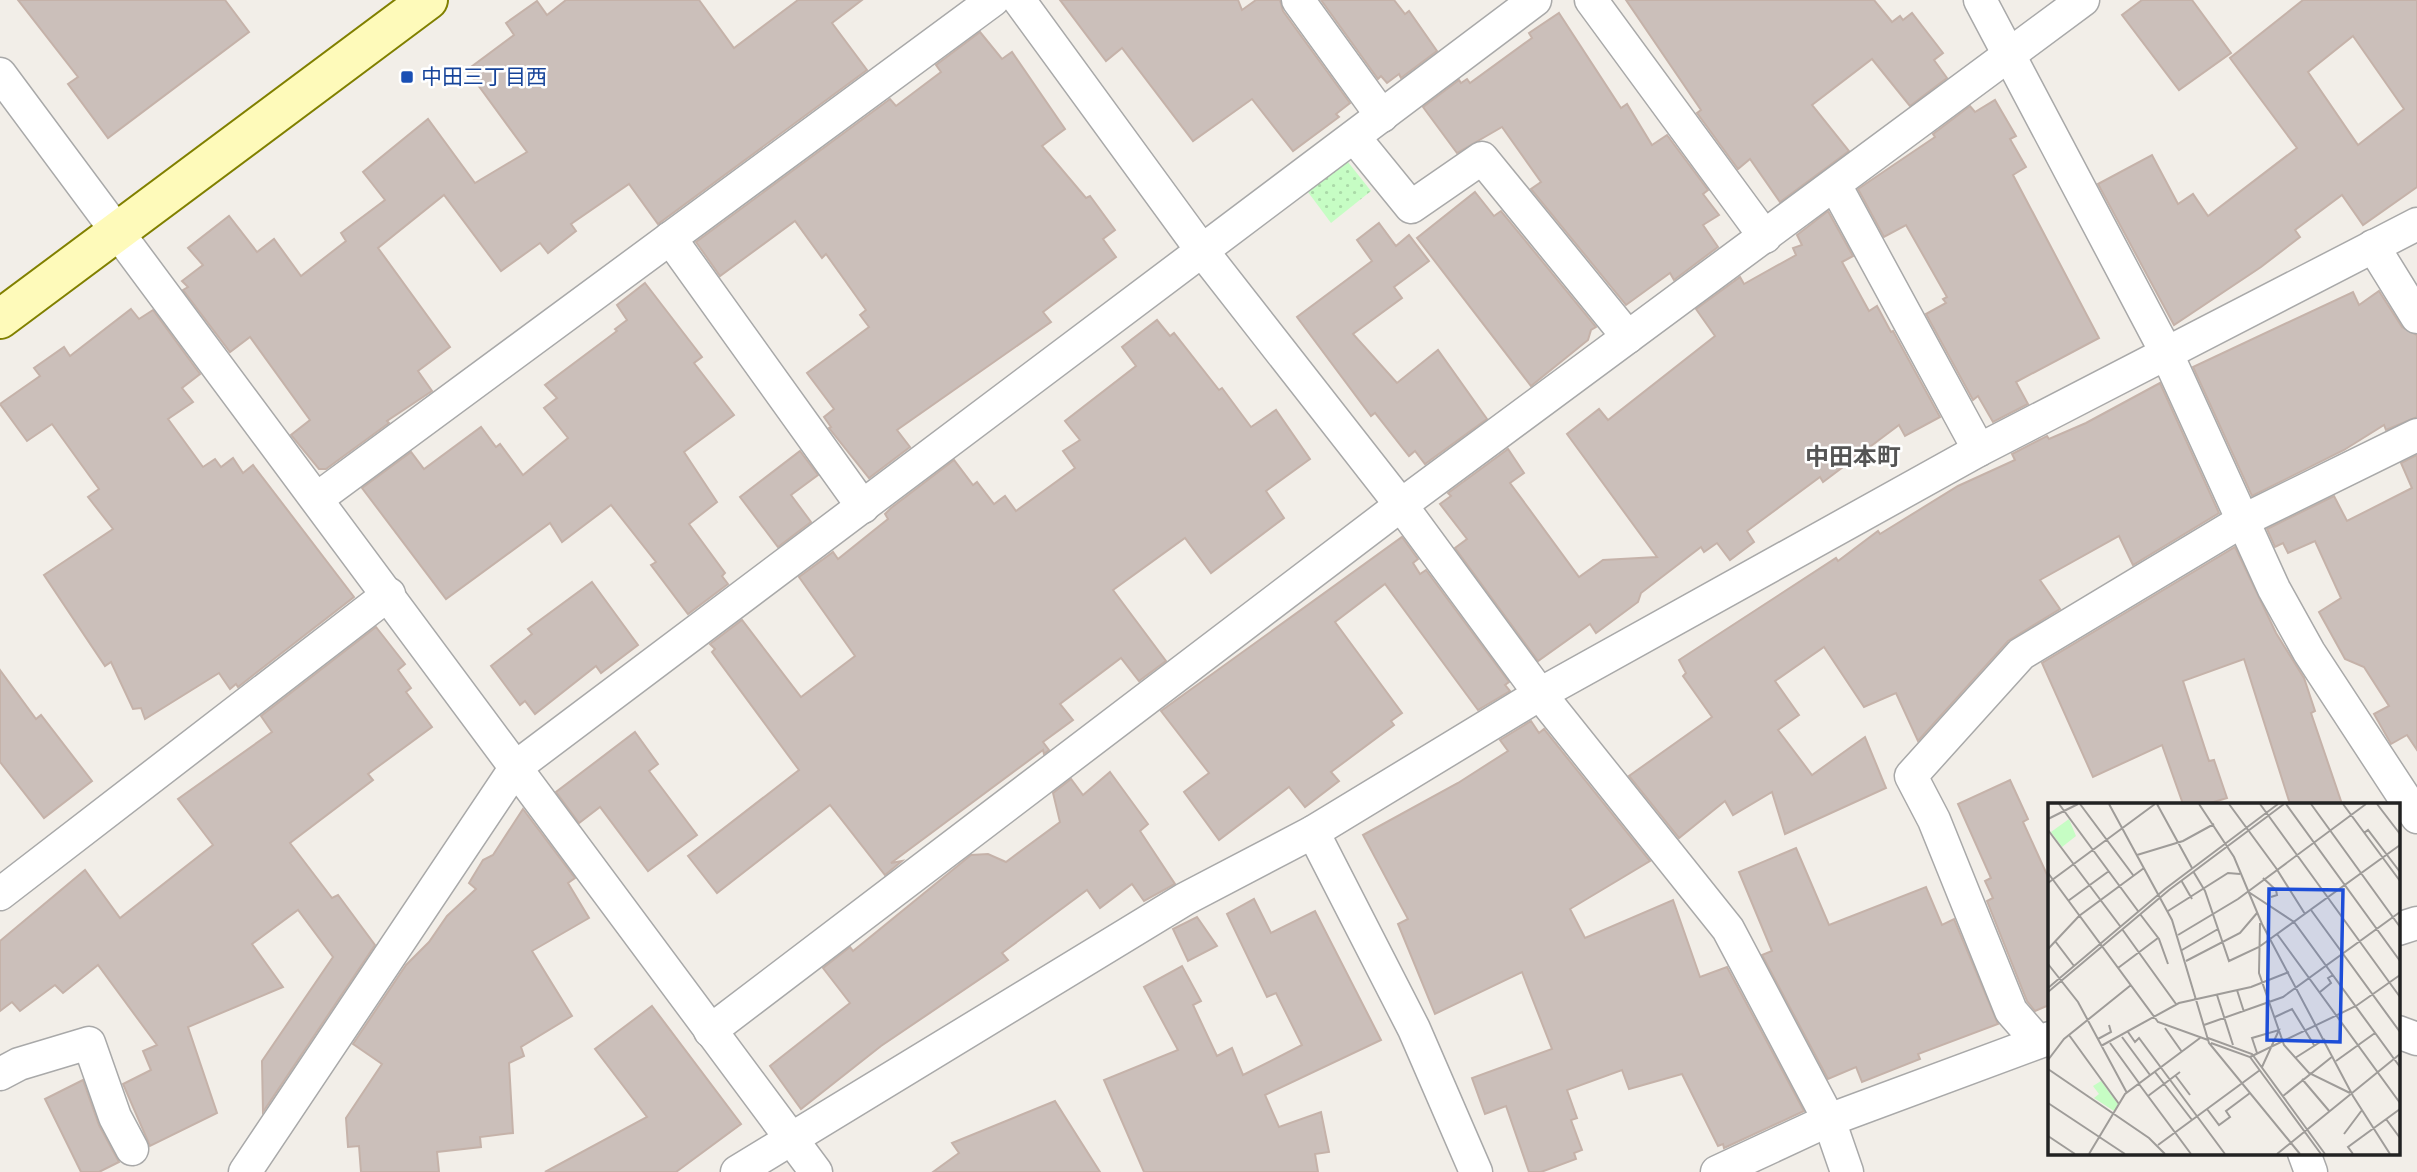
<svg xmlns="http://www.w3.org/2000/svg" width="2417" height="1172" viewBox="0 0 2417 1172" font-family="'Alegreya Sans','Noto Sans JP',sans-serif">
<defs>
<pattern id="park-dots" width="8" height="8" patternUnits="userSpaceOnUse" patternTransform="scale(1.75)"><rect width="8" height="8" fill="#c6fdc4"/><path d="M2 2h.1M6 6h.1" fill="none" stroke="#aad9a8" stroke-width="1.8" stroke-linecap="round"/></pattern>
</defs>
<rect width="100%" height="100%" fill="#f2eee8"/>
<path fill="url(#park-dots)" d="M1344,157L1371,191L1331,223L1305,188Z"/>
<g fill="#cbbfba" stroke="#c5b2a9" stroke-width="2" fill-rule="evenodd">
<path d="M18,0H225L249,32L108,138L68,84L78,77Z"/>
<path d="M566,0H699L734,48L798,0H862L832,23L867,70L658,224L629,184L571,224L576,231L548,253L540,243L501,271L444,195L378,248L450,347L418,371L432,391L387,421L389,423L326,469H319L291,435L310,420L250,337L230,352L183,290L188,287L182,281L203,265L188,248L229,216L257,252L274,239L301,276L346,241L341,233L385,200L363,172L428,119L475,183L527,152L467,70L514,35L506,23L537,1L547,15Z"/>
<path d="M1060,0H1238L1242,10L1256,0H1280L1283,11L1350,103L1336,114L1339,117L1293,151L1252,99L1193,141L1122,48L1106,61Z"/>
<path d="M1321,0H1394L1405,14L1409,11L1437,51L1401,78L1399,74L1387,83L1381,76L1378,79Z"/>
<path d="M1626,0H1874L1892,22L1900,16L1903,20L1912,13L1943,53L1934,60L1947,78L1910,106L1872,59L1812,105L1849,151L1780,202L1750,159L1738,169L1697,113L1701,110Z"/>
<path d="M2142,0H2192L2231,53L2179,90L2122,15Z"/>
<path d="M2303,0H2417V187L2363,225L2342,195L2295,230L2300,237L2261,267L2174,325L2098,184L2152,155L2178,204L2193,194L2208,216L2297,148L2230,58ZM2353,36L2404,109L2358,145L2308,72Z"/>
<path d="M1559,13L1621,108L1627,104L1652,145L1667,135L1708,190L1703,194L1719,215L1703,225L1718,247L1674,280L1670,273L1626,305L1531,189L1541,182L1502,127L1457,153L1423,107L1459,80L1461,83L1467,79L1470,83L1532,38L1529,33Z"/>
<path d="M980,32L1002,59L1012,52L1065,129L1042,146L1086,198L1090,196L1115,230L1103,239L1116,257L1043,312L1051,322L897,430L910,447L869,478L829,428L831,427L824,417L834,409L807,373L869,327L860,315L866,310L826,254L822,258L795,221L720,276L696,242L890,99L896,106L941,72L936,65Z"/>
<path d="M1995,100L2016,136L2010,139L2026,167L2013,175L2099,338L2016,382L2028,404L1993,422L1978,396L1973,400L1926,314L1946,303L1943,299L1947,297L1906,225L1884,237L1858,189L1935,137L1933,134L1970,106L1975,112Z"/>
<path d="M1475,192L1494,216L1501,211L1596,327L1591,330L1588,340L1531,386L1417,238Z"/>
<path d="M1828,211L1853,256L1842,262L1869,311L1877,306L1891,332L1893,331L1940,417L1905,436L1899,425L1823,482L1820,477L1747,531L1754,542L1730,560L1717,543L1704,552L1701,547L1641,593L1638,602L1596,633L1590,624L1538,661L1455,548L1467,539L1440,504L1451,496L1448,493L1508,449L1524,473L1510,483L1579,577L1603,560L1657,557L1567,434L1599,409L1608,420L1715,336L1696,309L1740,277L1744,284L1796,255L1793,248L1802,245L1797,235Z"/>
<path d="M1379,223L1396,246L1409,235L1429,261L1394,287L1402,298L1353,334L1397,383L1438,350L1487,419L1425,464L1415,451L1409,456L1375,413L1371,416L1297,317L1372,261L1357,240Z"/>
<path d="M645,283L702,357L694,363L734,415L684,452L717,502L689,524L725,573L722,576L728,584L688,614L651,565L656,562L611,505L562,542L550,523L446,599L362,488L411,452L424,469L481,427L496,447L500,444L523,475L568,438L544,408L557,398L545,385L617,331L615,329L627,320L617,305Z"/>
<path d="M2379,291L2402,327L2417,335V417L2386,430L2384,425L2344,450L2252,496L2193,367L2353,292L2359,305Z"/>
<path d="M131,309L139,319L153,310L200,374L182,388L193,402L168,419L203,467L215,459L221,467L233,458L243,473L253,465L354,597L238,687L236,684L230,689L219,673L145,719L141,708L133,709L111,662L105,666L44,575L113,529L88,497L99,489L52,424L27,441L0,404L40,376L34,368L64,347L70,356Z"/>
<path d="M1157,320L1170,336L1174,333L1219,390L1222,388L1251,427L1276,410L1310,459L1266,491L1284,518L1211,573L1185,538L1113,590L1166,661L1139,681L1121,658L1060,704L1073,720L1043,742L1049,750L1044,754L1043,750L891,863L902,861L885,875L830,805L717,893L688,856L799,770L712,652L715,649L710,644L742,620L801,697L855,656L799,577L833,552L838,559L888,519L885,514L891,508L954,460L973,485L977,482L994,504L1005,496L1016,511L1075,468L1063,451L1080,440L1065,421L1136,366L1122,347Z"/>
<path d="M2160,383L2219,513L2133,565L2119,536L2040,580L2060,609L2008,641L1918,741L1896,693L1864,707L1824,647L1775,681L1799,715L1778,730L1812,775L1865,737L1886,788L1785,834L1772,792L1733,815L1725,801L1679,838L1629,776L1712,717L1683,676L1686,673L1679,660L1836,558L1838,561L1878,531L1880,534L1958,486L2015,460L2012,454L2047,436L2049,439L2086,423Z"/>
<path d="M800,451L818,475L791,495L811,522L778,547L740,497Z"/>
<path d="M2417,455V750L2407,735L2391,744L2374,714L2389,706L2364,667L2345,659L2319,612L2341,598L2315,541L2288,553L2283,543L2275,547L2267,529L2334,496L2347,521L2412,488L2401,463Z"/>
<path d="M1402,537L1418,559L1413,563L1420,574L1426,570L1509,682L1505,685L1510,691L1478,710L1385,584L1335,622L1402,713L1391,721L1394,725L1331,772L1339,781L1305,807L1289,787L1219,840L1184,792L1209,773L1161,711Z"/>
<path d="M2235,547L2276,633L2304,678L2315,711L2311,713L2342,804H2290L2244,659L2183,681L2209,761L2214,760L2227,798L2207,804H2183L2162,745L2093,777L2042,663Z"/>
<path d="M592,582L638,645L601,673L596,666L535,714L525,701L520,705L491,666L532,634L528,629Z"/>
<path d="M376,627L405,664L398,670L411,688L406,692L432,727L368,774L373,780L290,843L332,898L338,895L375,945L263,1112L262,1061L333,957L298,910L252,944L283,987L188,1027L217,1113L150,1146L123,1084L151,1070L143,1051L157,1045L98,965L63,993L55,985L20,1011L12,1002L0,1011V941L85,870L120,918L213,845L178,799L272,732L261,716Z"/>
<path d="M0,670L36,719L41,715L92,781L44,818L0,762Z"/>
<path d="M1531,721L1539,733L1544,729L1650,861L1570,909L1585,938L1673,900L1700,977L1727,967L1804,1111L1724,1148L1723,1144L1718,1146L1682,1074L1629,1089L1622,1070L1567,1090L1577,1118L1571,1120L1582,1150L1574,1153L1576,1159L1541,1172H1529L1506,1106L1485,1114L1472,1078L1552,1049L1522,972L1435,1014L1398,924L1408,919L1363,835L1458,783L1508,751L1500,740Z"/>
<path d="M635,732L658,764L649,771L697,835L648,871L600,807L579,823L556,792Z"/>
<path d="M1110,772L1148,824L1140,831L1175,884L1144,901L1132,884L1100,908L1087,890L1002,953L1008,960L881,1046L801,1109L770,1066L850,1003L823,968L850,947L853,951L971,855L988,854L1006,862L1060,822L1053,793L1071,779L1083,795Z"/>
<path d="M2010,780L2028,819L2023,822L2049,879V1005L2035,1011L2027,1001L1987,901L1993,898L1985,881L1991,878L1958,804Z"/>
<path d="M523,809L575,878L568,883L589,918L532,951L572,1016L521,1047L524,1056L509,1063L513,1133L480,1137L481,1147L437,1152L439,1172H361L359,1146L348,1147L346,1118L382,1064L353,1044L406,965L429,942L447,916L476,889L469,883L483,860L493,855Z"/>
<path d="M1796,848L1829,925L1926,887L1942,925L1954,919L1998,1024L1918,1054L1920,1059L1862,1082L1856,1067L1828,1079L1762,955L1772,951L1739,872Z"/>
<path d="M1254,899L1271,933L1315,911L1381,1040L1265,1095L1279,1127L1321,1112L1329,1152L1315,1154L1318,1172H1144L1104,1080L1178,1050L1144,987L1182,966L1201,1001L1193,1005L1217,1056L1232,1048L1243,1075L1302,1045L1276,993L1267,997L1227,914Z"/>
<path d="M1197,917L1217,946L1188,961L1173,929Z"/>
<path d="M652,1006L741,1124L676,1172H545L647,1117L595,1049Z"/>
<path d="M83,1080L99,1125L119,1162L99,1172H81L45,1099Z"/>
<path d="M1055,1101L1100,1172H933L959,1153L952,1143Z"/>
</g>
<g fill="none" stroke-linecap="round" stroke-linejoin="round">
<g stroke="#a9a9a9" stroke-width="35">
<g id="street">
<path d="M1019,0L1203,252L1401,505L1540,694L1728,929L1829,1120L1847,1172"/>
<path d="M1298,0L1382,116"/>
<path d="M1591,0L1765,237"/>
<path d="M1980,0L2166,352L2274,589L2309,652L2417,817"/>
<path d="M0,74L816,1172"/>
<path d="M1354,137L1411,207L1482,158L1628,337"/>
<path d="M1835,185L1979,450"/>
<path d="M670,238L863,507"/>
<path d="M2373,246L2417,317"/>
<path d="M318,498L993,0"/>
<path d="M1313,832L1414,1029L1476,1172"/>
<path d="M0,894L389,594"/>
<path d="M2398,929L2417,923"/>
<path d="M710,1031L1401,505L2083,0"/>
<path d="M2398,1032L2417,1039"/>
<path d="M2038,1042L2011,1011L1934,820L1911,776L2021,654L2242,521L2417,435"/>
<path d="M0,1074L19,1064L89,1043L115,1117L132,1149"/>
<path d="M2304,1153L2311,1172"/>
<path d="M245,1172L516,767L1535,0"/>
<path d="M737,1172L1185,899L1313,832L1540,694L1979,450L2417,224"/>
<path d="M1717,1172L1829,1120L2050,1038"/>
</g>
</g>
<g stroke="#818000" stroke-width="42">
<path id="secondary" d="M0,319L428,0"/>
</g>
<use href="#street" stroke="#fff" stroke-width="32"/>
<use href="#secondary" stroke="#fefaba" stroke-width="38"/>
</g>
<rect fill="#1a4fb4" stroke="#fff" stroke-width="2.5" x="400" y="70" width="14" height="14" rx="3.5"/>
<g text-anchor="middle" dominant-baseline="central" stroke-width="5" stroke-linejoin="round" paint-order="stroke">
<g font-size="21" fill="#164399" stroke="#fff" text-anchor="start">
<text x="421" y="77">中田三丁目西</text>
</g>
<g font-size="24" font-weight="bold" fill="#555" stroke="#fff">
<text x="1853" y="458">中田本町</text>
</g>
</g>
<g transform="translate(2048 803)">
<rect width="352" height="352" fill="#f2eee8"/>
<path d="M21,16L28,33L14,44L3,29ZM53,278L70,301L66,308L46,295L51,291L45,283Z" fill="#c6fdc4"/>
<path fill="none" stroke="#9f9c99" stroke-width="2" d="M11,1L90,108M32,1L85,72M61,1L124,117L161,240L252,351M109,1L144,65M151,1L186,54L214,121L305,293L342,351M181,1L228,65M212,1L352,194M238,1L352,158M263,1L352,124M295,1L352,78M329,1L352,31M0,16L30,1M0,27L72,123M316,30L320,27L352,69M89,52L135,38L166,21M228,65L257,111M145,68L157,88L181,158L211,144L352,42M0,70L110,219L160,237M215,75L228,87L229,92L223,94M133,77L144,96M0,80L107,1M199,88L246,119L352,264M20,98L61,68M263,107L352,229M120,108L180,70L192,71M92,111L111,136L120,161M212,120L211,170L236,242L261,270L302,290M74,126L128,201M229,131L352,300M130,132L190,96L318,1M7,138L26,163M0,146L31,113L96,65M134,147L170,126M138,158L192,130L209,110M0,161L30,199L79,290M70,165L110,135M0,185L117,86L230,1M189,187L196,209M0,189L121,87L236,1M272,189L283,180L280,175L285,172M169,192L185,242M227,214L244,206L266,242M156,222L235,194L352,109M117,225L134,249M80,229L87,239L91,235L177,351M21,232L71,301M74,234L102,272M160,235L204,251L277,351M50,236L63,229L61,222M62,240L91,280M163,240L202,254L273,351M53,243L131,200L203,184L241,169M209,250L204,235L231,227L214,264M202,254L308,203L352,172M247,255L277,236M0,257L16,236L83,182M288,258L327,230M0,266L101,335L117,351M107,269L144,317M127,272L142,292M254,276L282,309M91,281L143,351M100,293L132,269M235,293L285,253M0,300L77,351M159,306L171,322L182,314L178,308L202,290M338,316L352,335M296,331L314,307M0,333L27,351M110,342L212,267M41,351L77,291L152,235M229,351L352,251M305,351L300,344L352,306"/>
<path fill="#1d4ed8" fill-opacity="0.15" stroke="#1d4ed8" stroke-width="3.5" d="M221,86L295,87L292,239L219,237Z"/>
<rect width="352" height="352" fill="none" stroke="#222" stroke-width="3.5"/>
</g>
</svg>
